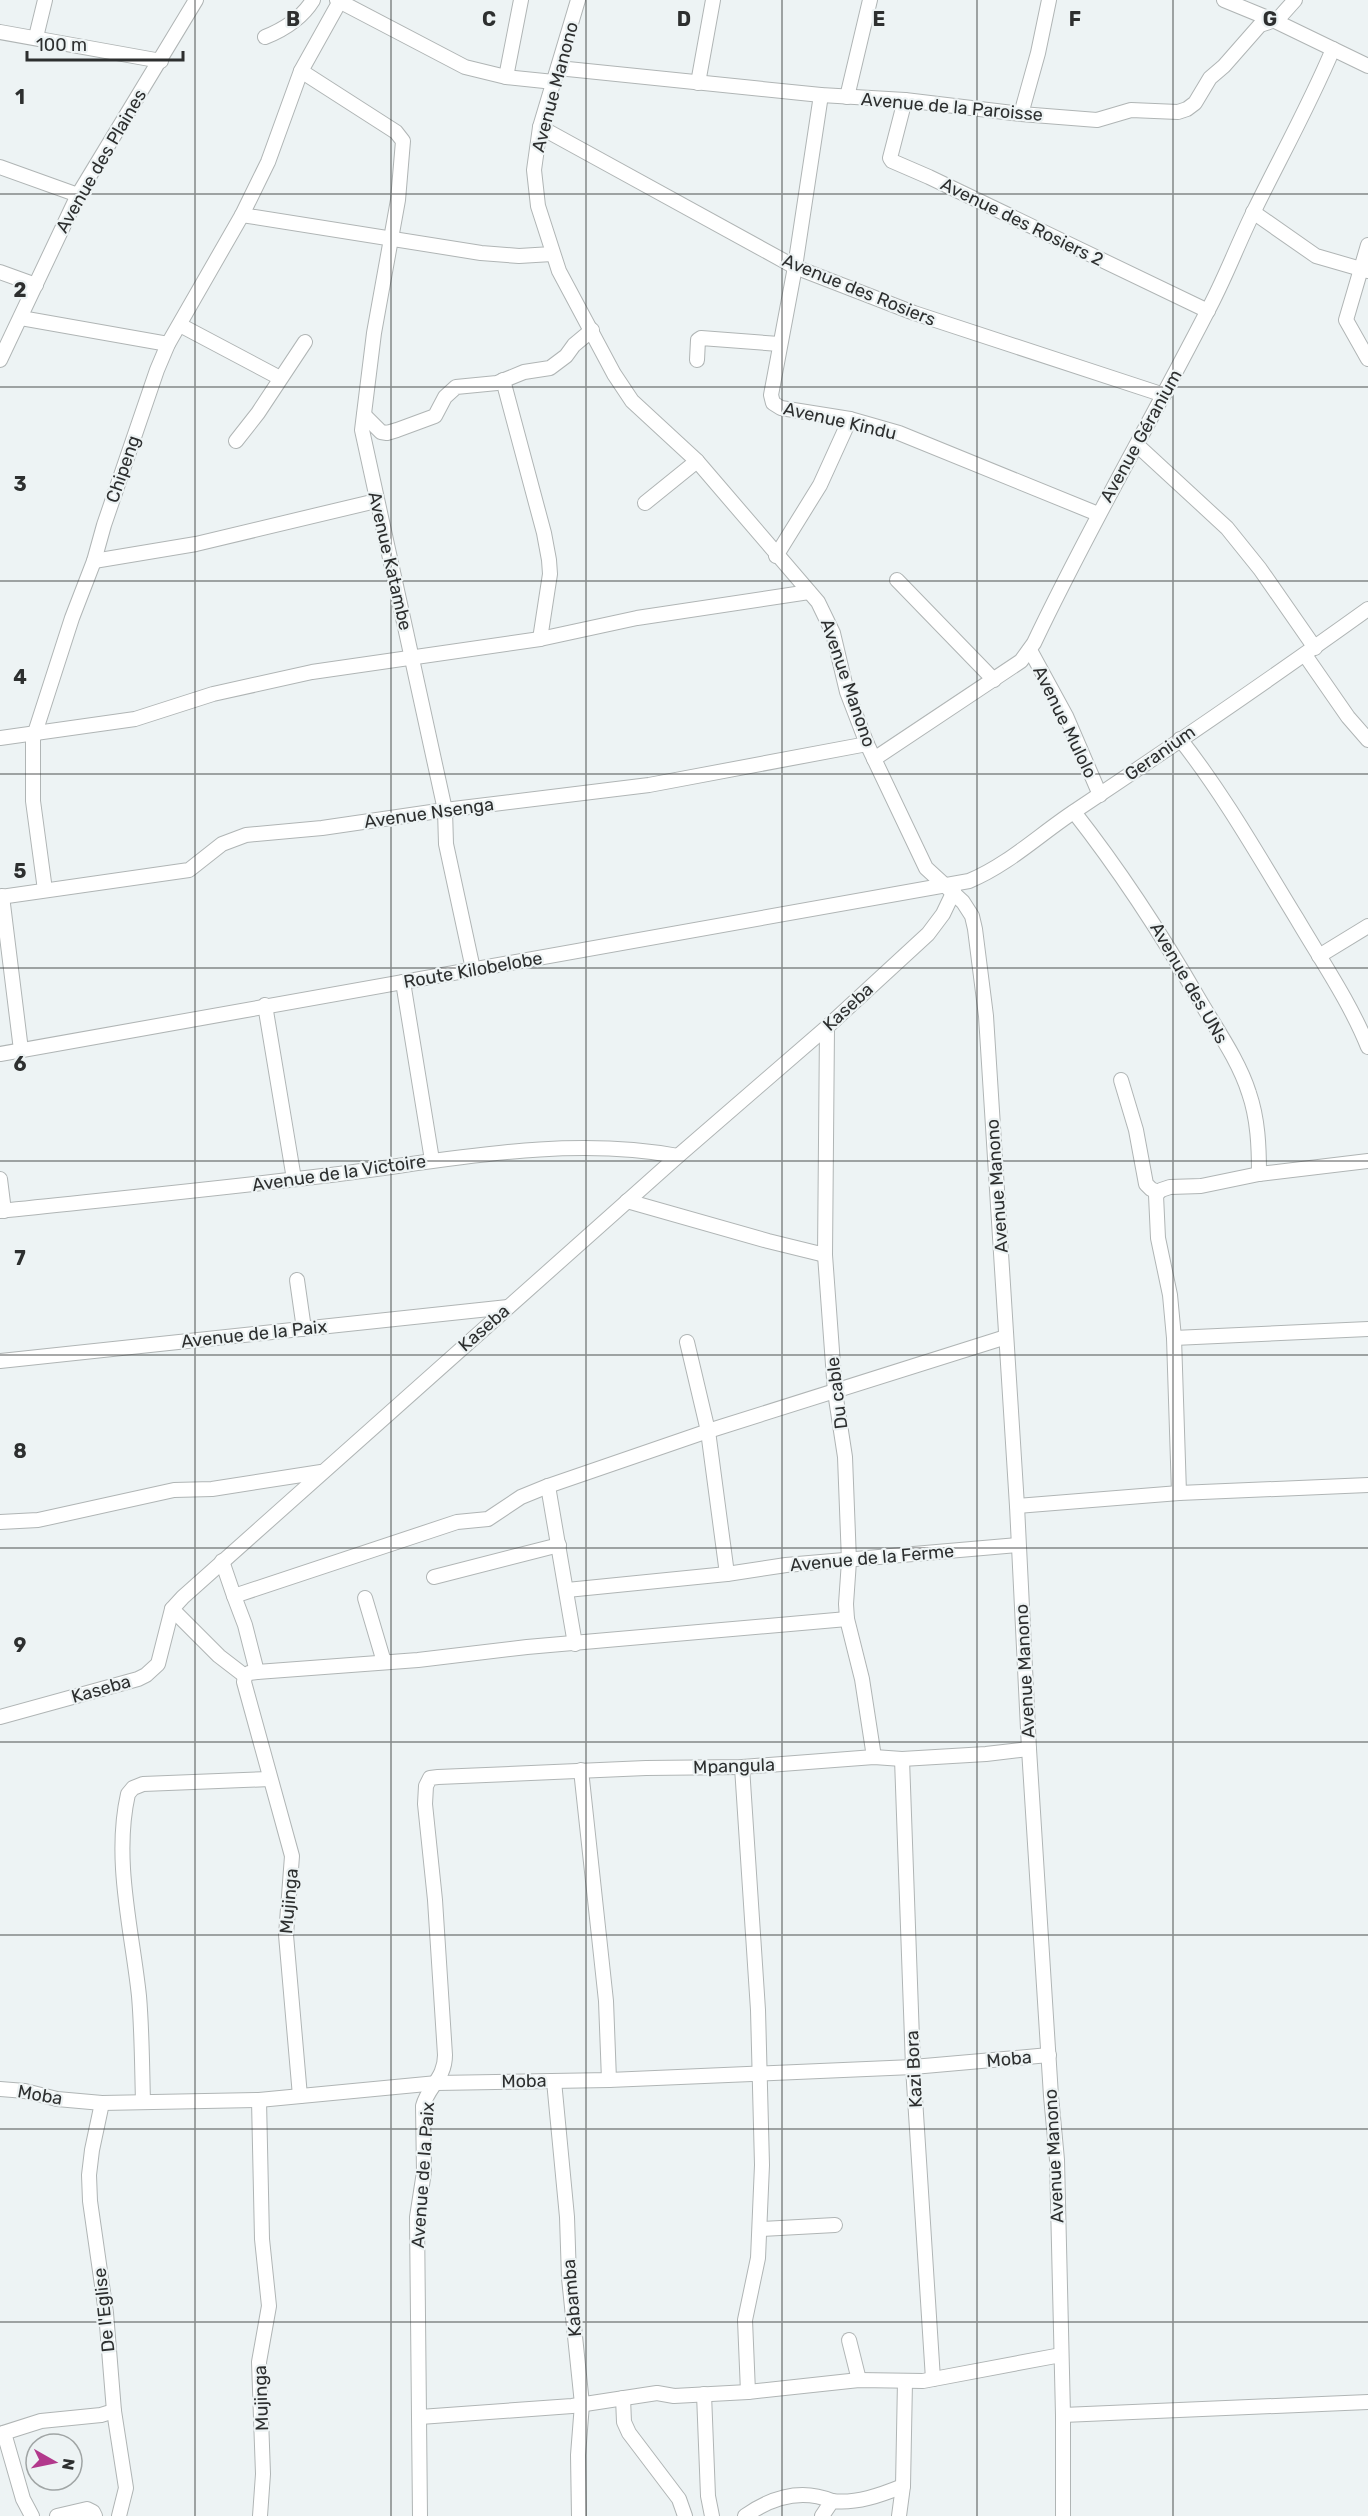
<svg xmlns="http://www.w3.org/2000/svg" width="1368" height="2516" viewBox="0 0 1368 2516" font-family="Rubik,sans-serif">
<rect width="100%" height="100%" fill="#edf3f4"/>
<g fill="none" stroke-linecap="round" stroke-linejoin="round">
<g stroke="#b0b5b5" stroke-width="16">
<g id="minor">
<path d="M337,0L465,67L506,77L554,82"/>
<path d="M578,0L540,127L534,170L538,206L559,271L614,374L632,401L697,461L818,602L833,633L847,692L867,744L926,868L963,902L972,916L975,929L986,1016L1017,1506L1029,1749L1051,2096L1057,2160L1063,2415V2516"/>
<path d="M1224,0L1275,21L1368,66"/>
<path d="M0,32L161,61"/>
<path d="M36,37L45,0"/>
<path d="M265,37C285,29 302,18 313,0"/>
<path d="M558,68L821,95L905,100L1021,114L1097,120L1131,110L1178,112L1187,109L1195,103L1210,78L1224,66L1260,25L1278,19L1295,0"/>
<path d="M301,71L396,132L403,141L398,200L374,333L362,430L445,810L446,844L473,969"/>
<path d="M506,77L521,0"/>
<path d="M698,83L713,0"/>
<path d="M821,95L795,267L771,395L773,403L781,408L850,419L899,433L1098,514"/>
<path d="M847,97L870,0"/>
<path d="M905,100L890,158L892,161L929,177L1208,311"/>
<path d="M1021,114L1038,53L1049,0"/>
<path d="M540,127L795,267L914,313L1164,395"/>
<path d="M0,167L78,195"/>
<path d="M1253,212L1316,256L1368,271"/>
<path d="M242,215L481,253L519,256L552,254"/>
<path d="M1368,245L1346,320L1368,359"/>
<path d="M0,272L36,285"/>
<path d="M21,318L168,344"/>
<path d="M180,325L280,378"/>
<path d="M0,360L78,195L196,0"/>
<path d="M697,360L698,340L701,338L779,344"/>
<path d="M503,380L544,533L549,560L550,574L540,639"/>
<path d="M364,415L381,432L387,433L397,430L435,416L445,397L456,387L497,383L524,372L550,368L566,356L574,345L592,330"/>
<path d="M236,441L258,413L305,342"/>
<path d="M1137,445L1227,528L1260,569L1315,648"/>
<path d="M645,503L697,461"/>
<path d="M776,556L820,485L850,419"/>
<path d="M94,561L196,544L376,501"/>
<path d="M897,580L994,680"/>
<path d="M1030,650L1066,716L1100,795"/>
<path d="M1305,655L1348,717L1368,740"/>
<path d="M0,738L135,719L213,694L312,672L540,639L637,618L809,592"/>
<path d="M1180,739C1224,795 1259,857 1297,919C1321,960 1350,1002 1368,1047"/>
<path d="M874,759L1021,661L1034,643C1087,531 1150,423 1207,312C1225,279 1238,243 1255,209C1281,156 1310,104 1333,49"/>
<path d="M1074,812C1121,872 1162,935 1200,1001C1217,1030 1239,1061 1249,1093C1258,1119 1259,1147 1259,1174"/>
<path d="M45,890L33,801V739L72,618L94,561L104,525L157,370L168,344L242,215L268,162L301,71L340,1"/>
<path d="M2,896L21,1050"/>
<path d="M0,897L189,870L222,844L246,835L322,828L445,810L649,785L867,744"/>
<path d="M1319,956L1368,926"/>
<path d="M403,982L432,1160"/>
<path d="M265,1005L294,1179"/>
<path d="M827,1027L825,1255L835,1392L845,1457L849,1561L846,1604L847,1619L862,1679L874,1757"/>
<path d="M0,1054L969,881C1008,865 1040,834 1075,811C1174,745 1272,678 1368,609"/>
<path d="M1121,1080L1136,1130L1146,1184L1151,1189L1158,1192"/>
<path d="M0,1179L4,1211"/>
<path d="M627,1201L768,1241L825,1255"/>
<path d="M0,1211C113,1199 226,1188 339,1174C450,1160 566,1135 678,1156"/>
<path d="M297,1280L304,1329"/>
<path d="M1174,1338L1368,1329"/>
<path d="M687,1342L708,1431L727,1574"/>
<path d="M0,1361L508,1307"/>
<path d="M548,1486L575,1644"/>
<path d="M1179,1493L1174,1338L1170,1295L1158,1238L1156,1195L1161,1190L1170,1187L1201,1186L1259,1174L1368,1161"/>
<path d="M1017,1506L1179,1493L1368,1485"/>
<path d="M0,1522L38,1520L174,1490L212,1489L321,1472"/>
<path d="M222,1561L234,1596L457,1522L488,1519L521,1497L548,1486L708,1431L1006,1337"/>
<path d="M434,1577L559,1545"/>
<path d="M567,1590L727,1574L786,1565L1018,1545"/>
<path d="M234,1596L245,1625L257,1672"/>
<path d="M365,1598L384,1662"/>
<path d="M172,1609L219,1656L245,1676"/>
<path d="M245,1676L249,1673L257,1672L418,1660L527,1647L847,1619"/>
<path d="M245,1676L244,1682L292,1856L286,1935L300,2096"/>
<path d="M0,1717L138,1679L146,1675L158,1664L172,1609L183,1597L678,1156L827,1027L928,934L943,914L954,891"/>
<path d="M902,1759L913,2067L933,2379"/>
<path d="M742,1767L758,2010L762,2165L758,2258L745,2320L748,2392"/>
<path d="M581,1770L606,2001L609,2080"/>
<path d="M554,2081L567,2217L569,2278L582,2404L578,2455L579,2516"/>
<path d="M0,2089L25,2091L57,2099L102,2103L259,2100L437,2083L609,2080L913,2067L1049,2055"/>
<path d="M259,2100L262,2239L269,2306L259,2362L263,2474L260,2516"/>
<path d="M143,2102C142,2067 142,2031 139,1996C132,1930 113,1860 128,1794L133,1788L143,1784L270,1779"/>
<path d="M102,2103L92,2150L89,2175L90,2201L106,2313L114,2411L126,2488L119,2516"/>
<path d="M760,2229L835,2225"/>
<path d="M849,2340L859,2380"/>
<path d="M704,2394L708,2496L712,2516"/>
<path d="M623,2398L624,2422L629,2433L679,2499L685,2516"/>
<path d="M1063,2415L1368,2402"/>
<path d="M420,2417L572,2406L657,2393L674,2396L748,2392L859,2380L923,2381L1061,2355"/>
<path d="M4,2433L23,2499L32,2516"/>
<path d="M0,2434L41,2421L101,2415L114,2411"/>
<path d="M57,2516L87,2509L93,2512L95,2516"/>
<path d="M420,2516L417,2217L424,2172L423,2106C428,2086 445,2079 445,2055L435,1900L425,1804L426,1786L430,1778L438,1777L646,1768L742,1767L874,1757L902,1759L986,1754L1029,1749"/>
<path d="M745,2516C772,2497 801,2488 832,2501"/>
<path d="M822,2516L832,2501C856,2504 881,2495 903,2486"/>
<path d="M899,2516L903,2486L905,2381"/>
</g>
</g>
<use href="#minor" stroke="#fff" stroke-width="14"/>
</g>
<path fill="none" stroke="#2d2f2f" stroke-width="1.5" stroke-opacity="0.55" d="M195,0V2516M391,0V2516M586,0V2516M782,0V2516M977,0V2516M1173,0V2516M0,194H1368M0,387H1368M0,581H1368M0,774H1368M0,968H1368M0,1161H1368M0,1355H1368M0,1548H1368M0,1742H1368M0,1935H1368M0,2129H1368M0,2322H1368"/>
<g text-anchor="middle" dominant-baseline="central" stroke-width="4.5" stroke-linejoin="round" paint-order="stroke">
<g font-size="18" fill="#2d2f2f" stroke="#edf3f4">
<text transform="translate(555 87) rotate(-75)">Avenue Manono</text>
<text transform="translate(952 107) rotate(5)">Avenue de la Paroisse</text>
<text transform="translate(101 161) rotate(-60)">Avenue des Plaines</text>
<text transform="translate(1022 222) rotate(26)">Avenue des Rosiers 2</text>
<text transform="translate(859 290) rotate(22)">Avenue des Rosiers</text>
<text transform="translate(840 421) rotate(13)">Avenue Kindu</text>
<text transform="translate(1141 436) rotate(-61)">Avenue Géranium</text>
<text transform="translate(123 469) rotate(-71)">Chipeng</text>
<text transform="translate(390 561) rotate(77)">Avenue Katambe</text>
<text transform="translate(848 683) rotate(71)">Avenue Manono</text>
<text transform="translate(1065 722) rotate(64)">Avenue Mulolo</text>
<text transform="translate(1160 753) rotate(-35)">Geranium</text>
<text transform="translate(429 813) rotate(-8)">Avenue Nsenga</text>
<text transform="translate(473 970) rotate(-10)">Route Kilobelobe</text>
<text transform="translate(1189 983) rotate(60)">Avenue des UNs</text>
<text transform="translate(848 1007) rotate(-43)">Kaseba</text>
<text transform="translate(339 1173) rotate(-8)">Avenue de la Victoire</text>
<text transform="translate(997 1186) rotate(-94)">Avenue Manono</text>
<text transform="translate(484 1328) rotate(-41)">Kaseba</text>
<text transform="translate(254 1334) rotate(-6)">Avenue de la Paix</text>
<text transform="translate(837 1393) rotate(-97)">Du cable</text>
<text transform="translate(872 1558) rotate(-5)">Avenue de la Ferme</text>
<text transform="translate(1025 1671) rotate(-93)">Avenue Manono</text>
<text transform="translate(101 1689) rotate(-16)">Kaseba</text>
<text transform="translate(734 1766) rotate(-2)">Mpangula</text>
<text transform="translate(289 1901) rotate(-85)">Mujinga</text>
<text transform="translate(1009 2059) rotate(-5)">Moba</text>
<text transform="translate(914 2069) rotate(-93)">Kazi Bora</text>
<text transform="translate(524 2081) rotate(-1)">Moba</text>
<text transform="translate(40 2095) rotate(10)">Moba</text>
<text transform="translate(1054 2156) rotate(-93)">Avenue Manono</text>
<text transform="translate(423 2175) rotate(-86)">Avenue de la Paix</text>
<text transform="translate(572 2298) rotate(-95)">Kabamba</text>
<text transform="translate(104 2310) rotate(-96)">De l'Eglise</text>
<text transform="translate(261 2398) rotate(-92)">Mujinga</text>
</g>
</g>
<g font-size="20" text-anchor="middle" font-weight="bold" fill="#2d2f2f" stroke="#edf3f4" stroke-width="4.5" stroke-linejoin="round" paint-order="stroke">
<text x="293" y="26">B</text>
<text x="489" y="26">C</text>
<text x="684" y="26">D</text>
<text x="879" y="26">E</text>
<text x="1075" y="26">F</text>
<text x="1270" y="26">G</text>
<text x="20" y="104">1</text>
<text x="20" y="297">2</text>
<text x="20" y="491">3</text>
<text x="20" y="684">4</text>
<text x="20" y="878">5</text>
<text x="20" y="1071">6</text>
<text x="20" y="1265">7</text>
<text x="20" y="1458">8</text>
<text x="20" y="1652">9</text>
</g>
<g transform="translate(54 2462) rotate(99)"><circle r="28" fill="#edf3f4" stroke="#a0a5a5" stroke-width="1.5"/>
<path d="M0-4.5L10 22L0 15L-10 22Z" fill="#b2398c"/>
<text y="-9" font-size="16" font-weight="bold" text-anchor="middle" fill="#2d2f2f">N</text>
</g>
<path d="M27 51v9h156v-9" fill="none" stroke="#2d2f2f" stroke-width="3"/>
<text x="36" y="51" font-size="18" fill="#2d2f2f" stroke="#edf3f4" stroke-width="4.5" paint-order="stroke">100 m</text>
</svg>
